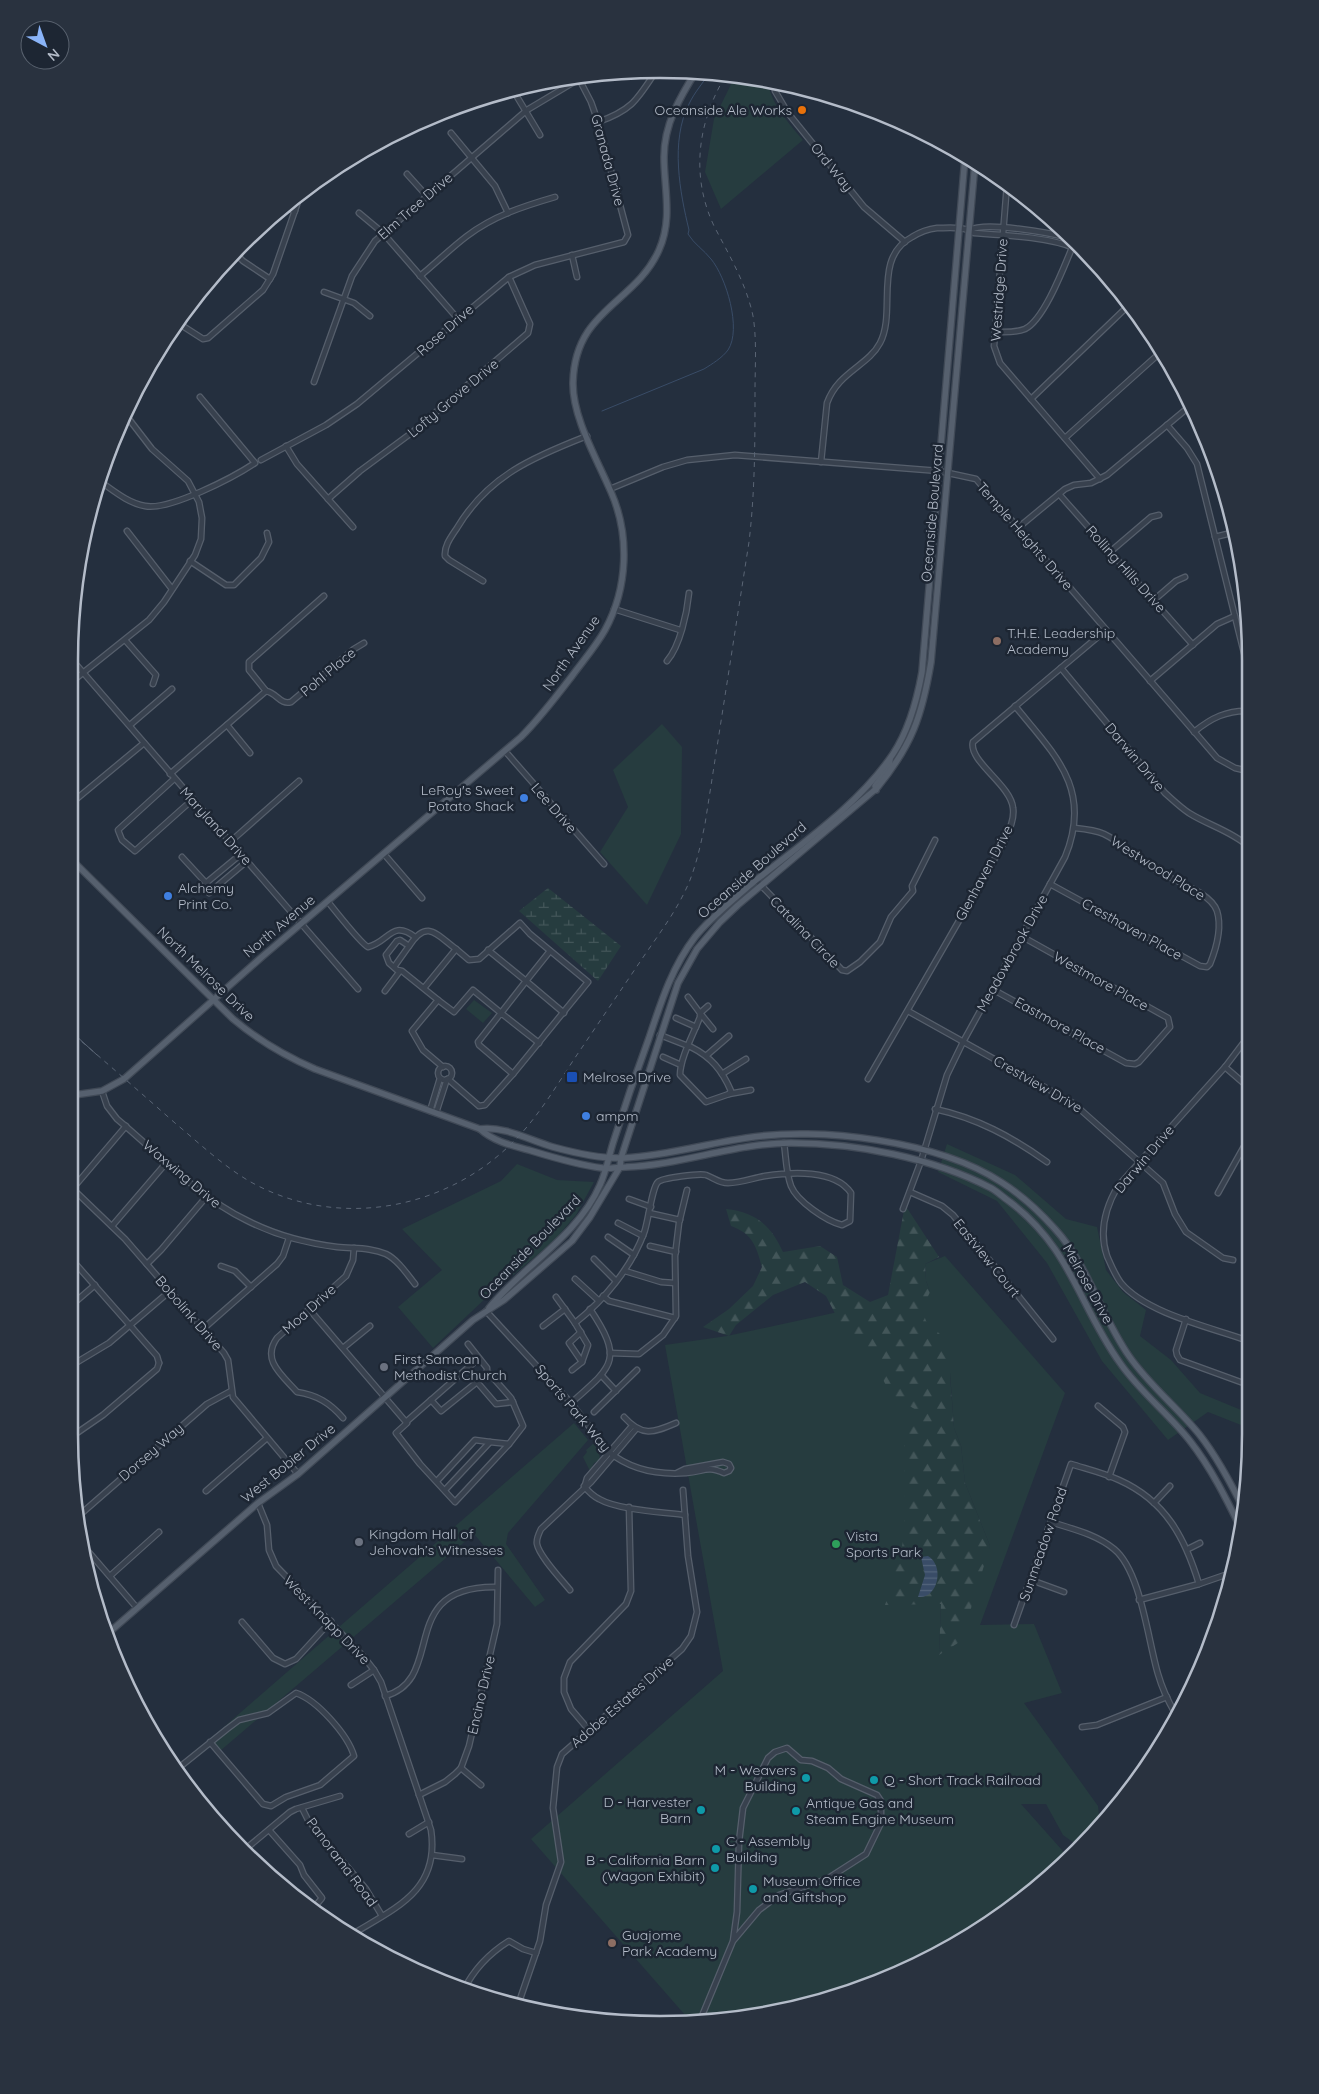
<svg xmlns="http://www.w3.org/2000/svg" width="1319" height="2094" viewBox="0 0 1319 2094" font-family="Quicksand,sans-serif">
<defs>
<pattern id="forest-firs" width="22" height="20" patternUnits="userSpaceOnUse" patternTransform="scale(1.25)"><rect width="22" height="20" fill="#263c3f"/><path d="M5 1l3.5 6h-7zM16 11l3.5 6h-7z" fill="#435659"/></pattern>
<pattern id="wetland-marsh" width="20" height="14" patternUnits="userSpaceOnUse" patternTransform="scale(1.25)"><rect width="20" height="14" fill="#263c3f"/><path d="M1 5h8M5 5V1M11 12h8M15 12V8" fill="none" stroke="#435659"/></pattern>
<pattern id="water-rules" width="6" height="5" patternUnits="userSpaceOnUse" patternTransform="scale(1.25)"><rect width="6" height="5" fill="#394c67"/><path d="M0 2.5h6" fill="none" stroke="#53647b"/></pattern>
</defs>
<rect width="100%" height="100%" fill="#242f3e"/>
<g fill="#263c3f" fill-rule="evenodd">
<path d="M735,76L768,81C769,101 790,125 803,140L721,209L705,172L714,119Z"/>
<path d="M662,724L682,747L681,834L647,905L600,852L628,807L613,770Z"/>
<path d="M474,1000L492,1013L483,1023L466,1009Z"/>
<path d="M947,1144L1015,1175L1066,1219L1097,1227L1106,1270L1123,1292L1146,1310L1140,1336L1171,1360L1200,1393L1246,1412V1427L1208,1412L1168,1440L1102,1361L1047,1263L997,1201L938,1172Z"/>
<path d="M517,1164L557,1180L594,1182L576,1215L553,1242L488,1296L433,1348L398,1307L442,1270L402,1229L501,1181Z"/>
<path d="M945,1256L1065,1393L980,1625L1034,1624L1062,1693L1024,1703L1098,1806L1100,1826L1081,1848L1063,1835L1046,1804H1021L1070,1859L988,1926L849,1994L737,2020L692,2023L531,1839L723,1671L665,1345L727,1336L930,1292L926,1281L925,1264ZM950,1373L954,1428L961,1446L965,1483L990,1546L939,1655Z"/>
<path d="M574,1423L588,1440L508,1533L506,1544L545,1600L535,1607L474,1534L220,1751L210,1739Z"/>
<path d="M594,1443L599,1452L600,1460L594,1463L590,1471L583,1457L587,1452L586,1450Z"/>
</g>
<path fill="url(#forest-firs)" d="M905,1205L939,1257L925,1264L926,1281L930,1292L922,1309L926,1321L942,1336L949,1363L954,1428L961,1446L965,1483L990,1546L961,1641L939,1655L941,1604L885,1605L902,1549L905,1511L904,1439L918,1411L891,1395L876,1366L844,1331L826,1296L805,1282L773,1295L736,1325L729,1336L703,1327L729,1309L753,1286L762,1267C756,1246 753,1234 731,1226L726,1209C755,1212 771,1225 783,1252L820,1246L837,1257L843,1285L870,1302L888,1295Z"/>
<path fill="url(#wetland-marsh)" d="M548,888L621,946L598,981L519,911Z"/>
<path fill="url(#water-rules)" d="M928,1556C945,1566 938,1599 918,1597L925,1575L921,1557Z"/>
<g fill="none" stroke-linecap="round" stroke-linejoin="round">
<path stroke="#394c67" stroke-width="1" d="M602,411L704,369C712,364 722,358 728,350C742,329 726,277 711,259C704,250 694,244 688,234L689,230C680,193 670,141 689,104C694,93 703,83 710,72"/>
<g stroke="#565f6c" stroke-width="7">
<g id="minor">
<path d="M774,82L775,91L788,113L864,207L905,242"/>
<path d="M513,90L540,135"/>
<path d="M598,122C632,110 637,100 656,71"/>
<path d="M451,133L495,186L508,213"/>
<path d="M407,174L426,195"/>
<path d="M1007,184L994,346L1000,363L1100,479"/>
<path d="M282,207L295,211"/>
<path d="M359,213L383,233L458,319"/>
<path d="M970,230C985,221 1051,233 1069,238"/>
<path d="M235,253L243,261L270,279"/>
<path d="M572,255L577,277"/>
<path d="M420,276C436,263 451,248 467,236C493,216 524,206 555,197"/>
<path d="M324,292L354,303L370,316"/>
<path d="M178,323L203,339L208,338L263,290L273,274L301,193"/>
<path d="M995,332C1005,332 1015,333 1025,329C1045,319 1065,264 1074,243"/>
<path d="M314,382L352,276L375,241L527,110L579,79"/>
<path d="M1031,399L1129,305"/>
<path d="M1167,425L1187,448L1197,464L1249,673"/>
<path d="M1065,438L1162,351"/>
<path d="M286,446L297,464L353,527"/>
<path d="M261,460L326,425L357,404L509,277L535,265L624,242L628,235L598,122L591,102L577,75"/>
<path d="M821,462L827,403C838,372 868,366 880,343C897,311 872,258 912,237C920,232 928,229 937,228C948,228 965,226 974,233C1002,235 1049,237 1074,248C1086,254 1095,263 1105,272"/>
<path d="M101,482C114,491 128,503 145,506C169,511 234,477 255,463L200,397"/>
<path d="M610,489L663,467L687,460L735,455L939,471L976,479L1217,758L1235,768L1248,771"/>
<path d="M1059,494L1193,645"/>
<path d="M328,499L360,471L414,431L528,333L530,324L509,277"/>
<path d="M1019,527L1065,489L1074,485L1091,483L1107,475L1190,406"/>
<path d="M127,531L172,589"/>
<path d="M1215,537L1231,533"/>
<path d="M1110,552L1151,517L1159,515"/>
<path d="M190,561L226,585H234L261,558L269,542L267,533"/>
<path d="M483,581L449,560L445,556C444,546 451,537 457,528C488,476 533,457 587,436"/>
<path d="M1154,600L1176,581L1185,577"/>
<path d="M614,609L680,630"/>
<path d="M125,640L156,675L153,684"/>
<path d="M667,661C680,646 687,613 689,593"/>
<path d="M74,662L358,989"/>
<path d="M1061,668L1165,793C1173,800 1180,807 1189,813C1208,825 1231,831 1248,846"/>
<path d="M74,680L149,620L164,602L195,555L201,539L202,518L199,502L188,481L152,449L125,414"/>
<path d="M1150,681L1217,624L1235,616"/>
<path d="M266,691L249,670V662L324,596"/>
<path d="M266,691C277,693 280,705 291,702L354,649L364,643"/>
<path d="M130,725L172,689"/>
<path d="M227,725L250,753"/>
<path d="M1194,732C1211,718 1227,710 1249,711"/>
<path d="M505,751L604,864"/>
<path d="M170,774L266,691"/>
<path d="M174,779L118,830L122,840L135,851L192,800"/>
<path d="M74,801L144,743"/>
<path d="M230,842L299,781"/>
<path d="M384,854L422,898"/>
<path d="M182,857L206,883L241,854"/>
<path d="M756,880L842,970L847,971L860,962L880,942L891,917L913,891L912,886L935,840"/>
<path d="M1050,884L1200,966L1207,967L1210,964C1216,949 1222,927 1217,911C1211,893 1177,882 1161,873C1141,862 1125,844 1104,834C1095,830 1084,829 1074,828"/>
<path d="M209,893L247,861"/>
<path d="M328,902C335,910 361,944 368,947C389,942 392,919 415,937"/>
<path d="M550,951L526,981L564,1013"/>
<path d="M394,967L409,946"/>
<path d="M424,988L456,949C436,934 427,919 409,946L400,940L397,941L386,955L389,963L397,970L402,971L438,1000L412,1031L423,1050L443,1067"/>
<path d="M992,989L1126,1063L1135,1064L1139,1062L1170,1027L1168,1018L1021,936"/>
<path d="M385,991L400,971"/>
<path d="M438,1000L454,1012L473,990L501,1013L526,981L488,950"/>
<path d="M708,1006L700,1013L713,1029"/>
<path d="M908,1011L1073,1103L1163,1183L1175,1214L1186,1232L1223,1258L1233,1260"/>
<path d="M676,1018L696,1027"/>
<path d="M660,1035L688,1046L691,1047C711,1057 722,1070 731,1091L729,1094L706,1102L680,1075C680,1058 694,1033 700,1017V1013L688,997"/>
<path d="M707,1055L729,1036"/>
<path d="M663,1057L681,1065"/>
<circle cx="445" cy="1073" r="7"/>
<path d="M1225,1067L1247,1086"/>
<path d="M513,1074L479,1045L478,1042L501,1013L539,1043"/>
<path d="M722,1074L746,1059"/>
<path d="M448,1079L479,1106L485,1105L513,1074L588,982L530,934L520,923L479,959L469,960L456,949"/>
<path d="M868,1079L1002,846C1007,834 1015,821 1013,808C1011,785 968,761 973,742L1106,630"/>
<path d="M102,1091L107,1106L117,1119C158,1153 197,1196 246,1220C275,1235 305,1243 337,1247C354,1249 370,1247 386,1254C398,1260 407,1274 415,1284"/>
<path d="M729,1094L751,1090"/>
<path d="M935,1109C977,1118 1012,1137 1047,1162"/>
<path d="M430,1111L440,1078"/>
<path d="M436,1113L447,1079"/>
<path d="M74,1187L126,1126"/>
<path d="M74,1190L125,1239L224,1353L228,1360L233,1397L298,1474"/>
<path d="M910,1192L942,1206L953,1215L1053,1339"/>
<path d="M1218,1193L1247,1141"/>
<path d="M629,1199L651,1207"/>
<path d="M903,1209L921,1161L947,1075L963,1042L1065,857C1093,789 1055,755 1015,706"/>
<path d="M649,1213L680,1220"/>
<path d="M618,1223L643,1236"/>
<path d="M112,1226L167,1162"/>
<path d="M608,1237L634,1255"/>
<path d="M650,1246L676,1252"/>
<path d="M594,1259L616,1281"/>
<path d="M74,1262L157,1356L159,1363"/>
<path d="M147,1264L161,1250L207,1196"/>
<path d="M221,1266L235,1271L251,1287"/>
<path d="M625,1271L661,1282L675,1283"/>
<path d="M575,1279L598,1300"/>
<path d="M603,1296L609,1301L675,1318"/>
<path d="M556,1297L575,1323L588,1345L582,1362L572,1370"/>
<path d="M74,1303L95,1285"/>
<path d="M309,1309L406,1422"/>
<path d="M486,1311L571,1403L609,1452C631,1470 658,1475 686,1473C704,1472 706,1465 724,1473L729,1471L731,1468L729,1464L723,1462L685,1469L677,1473"/>
<path d="M1186,1319L1176,1350L1177,1355L1180,1360L1246,1384"/>
<path d="M575,1323C604,1300 631,1268 644,1233C648,1223 652,1187 658,1182C662,1178 700,1173 706,1175C714,1178 719,1183 728,1183C741,1183 753,1178 765,1176C791,1172 835,1169 851,1193L850,1221L842,1225C826,1221 797,1201 791,1186C786,1173 786,1157 784,1143"/>
<path d="M543,1326L565,1309"/>
<path d="M203,1329L277,1264L283,1256L289,1238"/>
<path d="M581,1332L569,1343L582,1362"/>
<path d="M1246,1340C1209,1327 1146,1313 1121,1283C1115,1275 1111,1265 1107,1256C1099,1232 1105,1208 1118,1186L1225,1067L1247,1038"/>
<path d="M468,1344L487,1368V1371L511,1398L523,1426L509,1444L455,1502L420,1464L396,1433L407,1423L406,1422L479,1358"/>
<path d="M343,1348L370,1326"/>
<path d="M610,1353L639,1354L663,1335L676,1316L675,1256L679,1223L687,1190"/>
<path d="M74,1364L109,1343L170,1291"/>
<path d="M602,1376L616,1391"/>
<path d="M431,1400L441,1411L477,1382L496,1404L513,1402"/>
<path d="M571,1403C613,1366 624,1360 590,1309"/>
<path d="M1098,1406L1123,1427L1125,1432L1109,1477"/>
<path d="M594,1412L637,1370"/>
<path d="M624,1417C642,1437 653,1433 676,1423"/>
<path d="M343,1418C330,1403 317,1395 297,1392C282,1375 261,1360 277,1338L346,1276L353,1260L354,1248"/>
<path d="M74,1435L103,1415L157,1369L159,1363"/>
<path d="M437,1481L475,1440L490,1442"/>
<path d="M585,1485L587,1478L632,1426"/>
<path d="M584,1486C588,1491 593,1496 599,1499C618,1510 662,1512 685,1515"/>
<path d="M445,1490L490,1442L509,1444"/>
<path d="M206,1491L267,1438"/>
<path d="M258,1503L267,1525L269,1550L276,1566L363,1656L374,1670L381,1682L431,1830C440,1891 395,1908 351,1935"/>
<path d="M1154,1503L1170,1486"/>
<path d="M75,1519L207,1404L231,1391"/>
<path d="M1051,1522C1072,1529 1096,1534 1114,1549C1141,1571 1148,1641 1158,1674C1162,1688 1168,1701 1175,1713"/>
<path d="M81,1543L137,1608"/>
<path d="M1188,1549L1200,1543"/>
<path d="M110,1576L159,1532"/>
<path d="M1031,1580L1064,1592"/>
<path d="M570,1590C562,1580 539,1556 537,1544C536,1539 539,1533 541,1529L591,1482L636,1429"/>
<path d="M1139,1600L1199,1584L1228,1574"/>
<path d="M242,1622L273,1658L285,1664L296,1659L331,1621"/>
<path d="M1014,1625L1071,1464C1087,1469 1104,1473 1119,1480C1166,1501 1185,1538 1199,1584"/>
<path d="M351,1685L374,1670"/>
<path d="M385,1696C448,1679 394,1585 497,1587"/>
<path d="M1082,1727L1097,1725L1167,1697"/>
<path d="M589,1730L571,1709L564,1692V1678L570,1662L626,1604L631,1591L629,1507"/>
<path d="M461,1768L481,1785"/>
<path d="M176,1770L227,1729L239,1720L268,1713L296,1693C317,1700 348,1735 354,1756L320,1785L286,1797L271,1806L263,1804L210,1742"/>
<path d="M419,1795L445,1782L455,1774L461,1768L469,1746L497,1624L498,1570"/>
<path d="M302,1808L308,1820L366,1889L382,1916"/>
<path d="M269,1830L300,1865L304,1875L322,1898L312,1910"/>
<path d="M409,1834L429,1822"/>
<path d="M242,1852L290,1812L296,1809L340,1796"/>
<path d="M432,1855L462,1859"/>
<path d="M355,1933L359,1940"/>
<path d="M463,1991C474,1969 488,1954 509,1941L523,1949L536,1953"/>
<path d="M518,2005L540,1941L546,1905L561,1862L553,1808L557,1767L562,1754L682,1649L691,1636L697,1612L688,1556L683,1490"/>
<path d="M699,2023L733,1941L737,1912L739,1842L743,1808L768,1758L775,1752L787,1748L801,1760L812,1761L828,1768L841,1779L877,1795L881,1801V1823L866,1854L827,1879L779,1895L759,1910L733,1941"/>
</g>
</g>
<g stroke="#414a57" stroke-width="8">
<g id="major">
<path d="M876,790L875,786L889,767L890,760"/>
<path d="M74,862L233,1019C258,1040 285,1056 315,1069L480,1129C494,1142 514,1146 532,1151C555,1158 579,1165 602,1168C610,1169 618,1167 626,1167C682,1165 735,1143 791,1143C856,1143 933,1158 991,1188C998,1192 1004,1198 1010,1202C1071,1248 1079,1306 1120,1363C1140,1392 1169,1414 1190,1441C1211,1468 1226,1498 1241,1529"/>
<path d="M74,1095L102,1091L124,1079L263,956L521,737C540,718 556,697 572,676C583,661 596,646 605,630C628,588 630,535 611,492C597,459 572,417 573,382C575,309 635,304 659,250C673,219 664,188 664,157C664,124 680,97 697,70"/>
<path d="M480,1129C505,1126 529,1140 553,1147C575,1153 601,1159 624,1158C665,1156 705,1144 746,1138C819,1126 938,1141 1001,1182C1020,1194 1039,1211 1055,1229C1088,1265 1101,1316 1129,1356C1149,1385 1177,1407 1199,1434C1218,1458 1232,1485 1245,1512"/>
<path d="M489,1308C523,1266 578,1236 600,1185C606,1172 609,1156 613,1143C624,1108 636,1073 649,1038C661,1002 672,967 695,937C711,917 731,902 750,885C798,846 858,806 893,754C909,730 917,700 922,672L965,157"/>
<path d="M105,1636L258,1503L298,1474L473,1320L504,1300L572,1241L590,1217L620,1167L621,1158L678,983L697,949L720,922L738,905L877,788C912,745 922,716 931,662L975,163"/>
</g>
</g>
<use href="#minor" stroke="#38414e" stroke-width="4.5"/>
<use href="#major" stroke="#56606e" stroke-width="5.5"/>
<path stroke="#5a6575" stroke-width="1" d="M74,1034L97,1055"/>
<path stroke="#5a6575" stroke-width="1" stroke-dasharray="5 5" stroke-linecap="butt" d="M74,1035C108,1064 141,1093 175,1123C199,1143 222,1165 249,1181C333,1229 440,1212 509,1146C539,1118 560,1079 583,1046C604,1015 625,984 646,953C662,930 679,907 690,880C697,862 701,843 705,824L749,542C755,492 755,442 755,391C755,367 757,340 753,316C746,283 729,255 714,226C690,175 698,121 726,75"/>
</g>
<circle fill="#e8710a" stroke="#1d2633" stroke-width="2" cx="802" cy="110" r="5"/>
<g fill="#8d6e63" stroke="#1d2633" stroke-width="2">
<circle cx="997" cy="641" r="5"/>
<circle cx="612" cy="1943" r="5"/>
</g>
<g fill="#3f7fe0" stroke="#1d2633" stroke-width="2">
<circle cx="524" cy="798" r="5"/>
<circle cx="168" cy="896" r="5"/>
<circle cx="586" cy="1116" r="5"/>
</g>
<rect fill="#1a4fb4" stroke="#1d2633" stroke-width="2" x="566" y="1071" width="12" height="12" rx="2.5"/>
<g fill="#6b7280" stroke="#1d2633" stroke-width="2">
<circle cx="384" cy="1367" r="5"/>
<circle cx="359" cy="1542" r="5"/>
</g>
<circle fill="#2e9e5b" stroke="#1d2633" stroke-width="2" cx="836" cy="1544" r="5"/>
<g fill="#0f9aa8" stroke="#1d2633" stroke-width="2">
<circle cx="806" cy="1778" r="5"/>
<circle cx="874" cy="1780" r="5"/>
<circle cx="701" cy="1810" r="5"/>
<circle cx="796" cy="1811" r="5"/>
<circle cx="716" cy="1849" r="5"/>
<circle cx="715" cy="1868" r="5"/>
<circle cx="753" cy="1889" r="5"/>
</g>
<g text-anchor="middle" dominant-baseline="central" stroke-width="5" stroke-linejoin="round" paint-order="stroke">
<g font-size="14" fill="#b4bcc9" stroke="#1d2633" text-anchor="start">
<text x="792" y="110" text-anchor="end">Oceanside Ale Works</text>
<text x="1007" y="633">T.H.E. Leadership<tspan x="1007" dy="16">Academy</tspan></text>
<text x="514" y="790" text-anchor="end">LeRoy's Sweet<tspan x="514" dy="16">Potato Shack</tspan></text>
<text x="178" y="888">Alchemy<tspan x="178" dy="16">Print Co.</tspan></text>
<text x="583" y="1077">Melrose Drive</text>
<text x="596" y="1116">ampm</text>
<text x="394" y="1359">First Samoan<tspan x="394" dy="16">Methodist Church</tspan></text>
<text x="369" y="1534">Kingdom Hall of<tspan x="369" dy="16">Jehovah’s Witnesses</tspan></text>
<text x="846" y="1536">Vista<tspan x="846" dy="16">Sports Park</tspan></text>
<text x="796" y="1770" text-anchor="end">M - Weavers<tspan x="796" dy="16">Building</tspan></text>
<text x="884" y="1780">Q - Short Track Railroad</text>
<text x="691" y="1802" text-anchor="end">D - Harvester<tspan x="691" dy="16">Barn</tspan></text>
<text x="806" y="1803">Antique Gas and<tspan x="806" dy="16">Steam Engine Museum</tspan></text>
<text x="726" y="1841">C - Assembly<tspan x="726" dy="16">Building</tspan></text>
<text x="705" y="1860" text-anchor="end">B - California Barn<tspan x="705" dy="16">(Wagon Exhibit)</tspan></text>
<text x="763" y="1881">Museum Office<tspan x="763" dy="16">and Giftshop</tspan></text>
<text x="622" y="1935">Guajome<tspan x="622" dy="16">Park Academy</tspan></text>
</g>
<g font-size="14" fill="#b4bcc9" stroke="#1d2633">
<text transform="translate(608 160) rotate(75)">Granada Drive</text>
<text transform="translate(832 167) rotate(51)">Ord Way</text>
<text transform="translate(415 206) rotate(-41)">Elm Tree Drive</text>
<text transform="translate(999 290) rotate(-86)">Westridge Drive</text>
<text transform="translate(445 330) rotate(-41)">Rose Drive</text>
<text transform="translate(453 398) rotate(-40)">Lofty Grove Drive</text>
<text transform="translate(932 513) rotate(-85)">Oceanside Boulevard</text>
<text transform="translate(1025 536) rotate(49)">Temple Heights Drive</text>
<text transform="translate(1126 569) rotate(48)">Rolling Hills Drive</text>
<text transform="translate(571 653) rotate(-55)">North Avenue</text>
<text transform="translate(328 672) rotate(-40)">Pohl Place</text>
<text transform="translate(1135 757) rotate(50)">Darwin Drive</text>
<text transform="translate(554 808) rotate(49)">Lee Drive</text>
<text transform="translate(216 826) rotate(48)">Maryland Drive</text>
<text transform="translate(1158 868) rotate(32)">Westwood Place</text>
<text transform="translate(752 870) rotate(-41)">Oceanside Boulevard</text>
<text transform="translate(984 873) rotate(-62)">Glenhaven Drive</text>
<text transform="translate(279 926) rotate(-40)">North Avenue</text>
<text transform="translate(1132 929) rotate(29)">Cresthaven Place</text>
<text transform="translate(805 932) rotate(46)">Catalina Circle</text>
<text transform="translate(1012 953) rotate(-61)">Meadowbrook Drive</text>
<text transform="translate(206 974) rotate(44)">North Melrose Drive</text>
<text transform="translate(1101 981) rotate(29)">Westmore Place</text>
<text transform="translate(1060 1025) rotate(29)">Eastmore Place</text>
<text transform="translate(1038 1084) rotate(30)">Crestview Drive</text>
<text transform="translate(1144 1159) rotate(-50)">Darwin Drive</text>
<text transform="translate(182 1174) rotate(40)">Waxwing Drive</text>
<text transform="translate(530 1247) rotate(-46)">Oceanside Boulevard</text>
<text transform="translate(987 1258) rotate(51)">Eastview Court</text>
<text transform="translate(1088 1284) rotate(61)">Melrose Drive</text>
<text transform="translate(309 1309) rotate(-42)">Moa Drive</text>
<text transform="translate(189 1313) rotate(49)">Bobolink Drive</text>
<text transform="translate(573 1408) rotate(50)">Sports Park Way</text>
<text transform="translate(151 1452) rotate(-41)">Dorsey Way</text>
<text transform="translate(288 1463) rotate(-39)">West Bobier Drive</text>
<text transform="translate(1043 1544) rotate(-71)">Sunmeadow Road</text>
<text transform="translate(327 1620) rotate(46)">West Knapp Drive</text>
<text transform="translate(481 1695) rotate(-77)">Encino Drive</text>
<text transform="translate(622 1702) rotate(-41)">Adobe Estates Drive</text>
<text transform="translate(342 1862) rotate(53)">Panorama Road</text>
</g>
</g>
<path d="M0 0H1319V2094H0ZM660 78H660A582 582 0 0 1 1242 660V1434A582 582 0 0 1 660 2016H660A582 582 0 0 1 78 1434V660A582 582 0 0 1 660 78Z" fill="#29323f" fill-rule="evenodd"/>
<path fill="none" stroke="#b4bcc9" stroke-width="2.5" d="M660 78H660A582 582 0 0 1 1242 660V1434A582 582 0 0 1 660 2016H660A582 582 0 0 1 78 1434V660A582 582 0 0 1 660 78Z"/>
<g transform="translate(45 45) rotate(139)"><circle r="24" fill="#1d2633" stroke="#59626f"/>
<path d="M0-4L9 19L0 12L-9 19Z" fill="#8ab4f8"/>
<text y="-8" font-size="14" font-weight="bold" text-anchor="middle" fill="#b4bcc9">N</text>
</g>
</svg>
